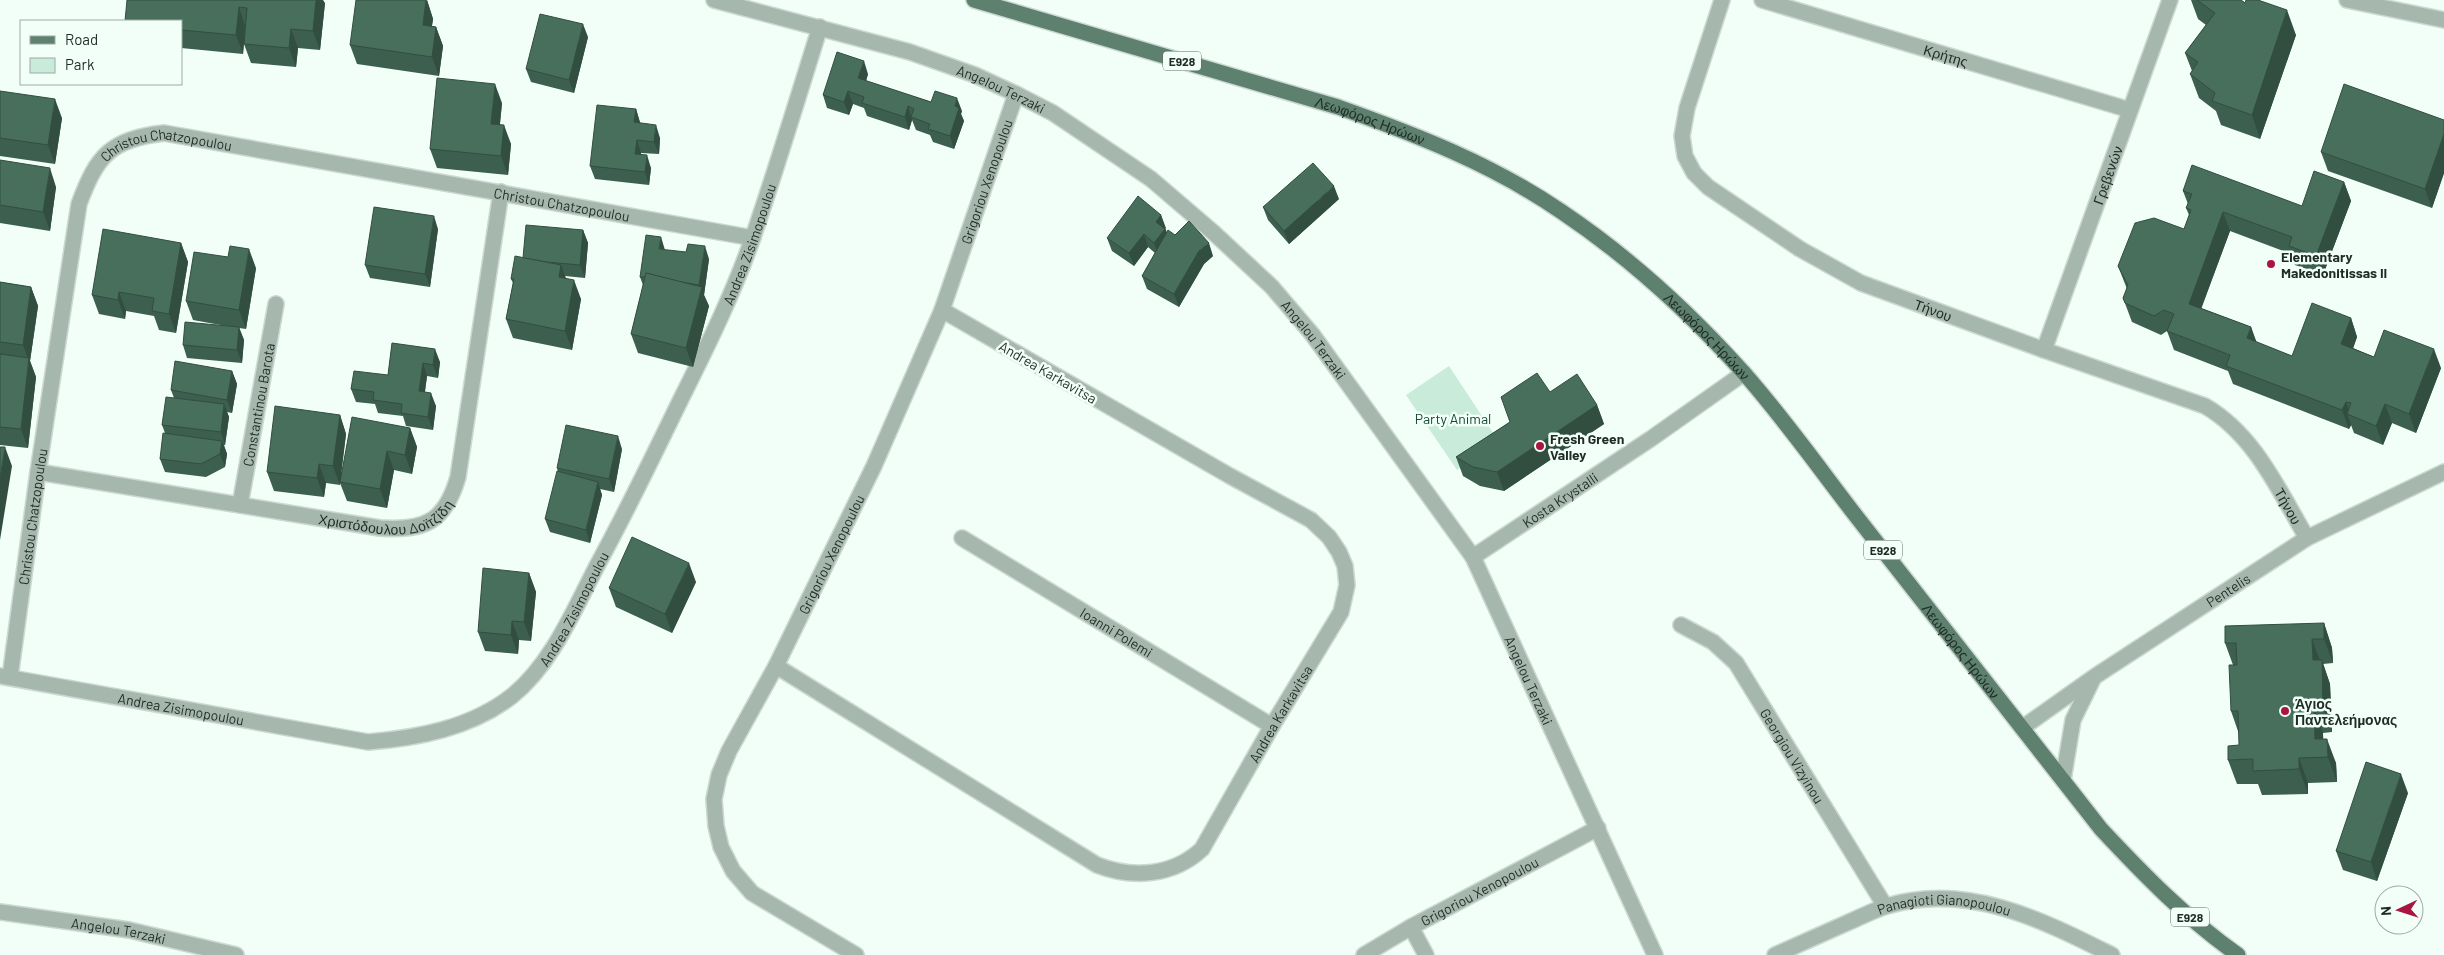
<svg xmlns="http://www.w3.org/2000/svg" width="2444" height="955" viewBox="0 0 2444 955" font-family="Barlow,sans-serif">
<rect width="100%" height="100%" fill="#f2fff8"/>
<path fill="#c8ecd9" d="M1449,366L1499,442L1457,470L1406,395Z"/>
<g fill="none" stroke-linecap="round" stroke-linejoin="round">
<g stroke="#ccd9d2" stroke-width="18">
<g id="minor">
<path id="s1" d="M714,0L910,52L975,75L1016,94L1053,113L1151,179L1214,233L1272,287L1312,334L1473,557L1655,955"/>
<path id="s2" d="M1722,0L1687,108L1682,136L1685,156L1694,173L1708,187L1800,249L1861,283L2044,350L2205,406C2255,435 2279,491 2307,538"/>
<path id="s3" d="M1762,0L2130,110"/>
<path d="M2347,0L2444,20"/>
<path id="s4" d="M2044,350L2170,0"/>
<path id="s5" d="M38,472L380,528C425,531 445,522 458,477L501,192"/>
<path id="s6" d="M240,505L276,304"/>
<path id="s7" d="M962,538L1272,726"/>
<path id="s8" d="M1473,557L1652,438L1744,373"/>
<path id="s9" d="M1681,625L1713,642L1736,663L1885,906"/>
<path id="s10" d="M776,666L1097,865C1133,879 1173,876 1202,849L1272,726L1341,612L1347,585L1345,566L1339,552L1329,537L1311,520L1230,476L942,310"/>
<path id="s11" d="M0,676L368,742C418,738 471,728 512,696C553,663 575,607 599,562C629,507 655,452 682,397C708,345 734,292 753,237C777,167 798,97 820,27"/>
<path id="s12" d="M10,677L38,472L79,204C97,155 111,139 164,133L753,238"/>
<path id="s13" d="M2022,728L2094,677L2307,538L2444,472"/>
<path d="M2063,780L2073,720L2093,679"/>
<path id="s14" d="M0,912L129,930L236,955"/>
<path d="M1411,927L1426,955"/>
<path id="s15" d="M856,955L752,893L733,871L721,847L716,826L714,799L719,775L729,751L776,666L874,466L942,310L1016,94"/>
<path id="s16" d="M1364,955L1411,927L1598,828"/>
<path id="s17" d="M1775,955C1800,944 1824,933 1849,922C1861,917 1874,910 1887,906C1968,882 2042,920 2112,955"/>
</g>
</g>
<g stroke="#ccd9d2" stroke-width="18">
<g id="major">
<path id="s18" d="M974,0L1338,107C1417,135 1492,164 1562,212C1629,257 1689,312 1743,372C1783,417 1819,468 1856,516C1938,620 2019,725 2101,829C2144,875 2187,919 2238,955"/>
</g>
</g>
<use href="#minor" stroke="#a6b8ae" stroke-width="15"/>
<use href="#major" stroke="#5e806f" stroke-width="15"/>
</g>
<g fill="#3d5f4f">
<path d="M127,0L325,3L320,50L298,48L296,67L251,63L244,44L243,54L181,48V21Z"/>
<path d="M427,0L433,19L432,26L436,27L443,46L439,76L357,64L350,45Z"/>
<path d="M2191,0H2241L2296,35L2260,139L2221,125L2216,111L2199,98L2190,74L2192,71L2185,53L2206,25L2198,19Z"/>
<path d="M588,37L574,93L531,82L526,69Z"/>
<path d="M868,74L866,81L931,102L962,111L961,114L964,121L954,149L933,142L930,135L916,130L912,120L909,130L867,116L864,108L853,104L849,115L827,108L823,95Z"/>
<path d="M0,91L62,118L55,164L0,156Z"/>
<path d="M502,103L500,124L511,144L508,175L437,168L430,149Z"/>
<path d="M636,109L640,123L660,138L659,154L641,153V155L651,168L649,185L595,179L590,166Z"/>
<path d="M2444,120V173L2432,208L2328,171L2321,152Z"/>
<path d="M0,160L56,187L50,231L0,223Z"/>
<path d="M2344,182L2351,201L2323,275L2295,265L2291,254L2230,231L2201,308L2251,327L2256,342L2292,356L2351,318L2357,337L2353,348L2374,357L2441,368L2416,433L2392,423L2383,445L2354,433L2351,425L2349,429L2233,384L2228,371L2174,350L2167,331L2161,335L2132,322L2123,298L2127,289L2118,266L2184,229L2189,215L2186,208L2188,204L2183,191L2302,206Z"/>
<path d="M1339,199L1289,244L1268,220L1263,207Z"/>
<path d="M1161,215L1166,228L1165,229L1166,233L1213,256L1204,264L1179,307L1147,289L1142,276L1155,253L1148,247L1134,266L1112,251L1107,238Z"/>
<path d="M438,229L430,287L370,278L365,265Z"/>
<path d="M583,230L588,243L585,278L565,276L566,279L581,299L572,350L513,338L506,319L513,283L511,279L523,258Z"/>
<path d="M181,243L188,262L176,333L159,330L154,316L126,311L125,319L99,314L92,295Z"/>
<path d="M665,250L709,259L704,295L709,306L693,367L638,353L631,334L643,285L640,277Z"/>
<path d="M256,268L246,329L239,328L244,340L242,363L187,358L183,345L226,326L193,320L186,301Z"/>
<path d="M0,282L31,287L38,306L30,361L36,377L28,448L0,445Z"/>
<path d="M392,343L440,362L438,378L427,376L425,392L436,406L433,430L406,426L403,416L378,413L375,404L356,402L351,389L388,375Z"/>
<path d="M232,371L237,384L232,413L227,412L229,417L225,445H224L227,454L225,467L206,477L165,472L160,459L165,433L162,425L174,398L171,390Z"/>
<path d="M1550,392L1597,405L1604,424L1504,491L1480,486L1463,476L1456,457L1510,422Z"/>
<path d="M340,415L346,434L341,472L410,428L417,447L412,474L394,470L387,508L347,501L340,483V485L326,483L324,497L274,491L267,472Z"/>
<path d="M622,449L614,492L600,489L602,495L590,543L550,532L545,519L558,472L557,468Z"/>
<path d="M529,573L536,592L531,641L519,640L518,654L485,651L478,632Z"/>
<path d="M696,582L672,633L616,607L609,588Z"/>
<path d="M2324,623L2332,648L2333,663L2323,664L2330,684L2332,732L2323,733V739L2336,763L2337,782L2308,783V794L2262,795L2258,784H2237L2228,760L2239,745V734L2231,711L2233,665L2225,643Z"/>
<path d="M2408,793L2377,881L2343,870L2336,851Z"/>
</g>
<g fill="#324e40">
<path d="M316,0H323L325,3L320,50L313,31Z"/>
<path d="M427,0L433,19L429,44L423,25Z"/>
<path d="M239,7L245,26L243,54L236,35Z"/>
<path d="M2287,10L2296,35L2260,139L2252,115Z"/>
<path d="M583,24L588,37L574,93L569,80Z"/>
<path d="M436,27L443,46L439,76L432,57Z"/>
<path d="M291,29L298,48L296,67L289,48Z"/>
<path d="M864,61L868,74L863,91L858,78Z"/>
<path d="M495,84L502,103L498,142L491,124Z"/>
<path d="M848,91L853,104L849,115L844,102Z"/>
<path d="M957,98L962,111L961,114L964,121L954,149L950,136L955,106Z"/>
<path d="M55,99L62,118L55,164L48,145Z"/>
<path d="M908,106L912,120L909,130L905,117Z"/>
<path d="M636,109L640,122L639,135L634,122Z"/>
<path d="M504,125L511,144L508,175L501,156Z"/>
<path d="M656,125L660,138L659,154L654,142Z"/>
<path d="M2444,134V173L2432,208L2425,189Z"/>
<path d="M637,140L641,153L640,167L635,154Z"/>
<path d="M647,155L651,168L649,185L645,172Z"/>
<path d="M50,168L56,187L50,231L43,212Z"/>
<path d="M2344,182L2351,201L2323,275L2316,256Z"/>
<path d="M1334,186L1339,199L1289,244L1284,231Z"/>
<path d="M2223,212L2230,231L2196,323L2189,304Z"/>
<path d="M1161,215L1170,242L1159,256L1154,243L1156,222Z"/>
<path d="M434,216L438,229L430,287L425,274Z"/>
<path d="M583,230L588,243L585,278L580,265Z"/>
<path d="M1144,234L1148,247L1134,266L1129,253Z"/>
<path d="M661,237L665,250L659,249Z"/>
<path d="M181,243L188,262L176,333L169,314Z"/>
<path d="M1209,243L1213,256L1204,264L1179,307L1174,294L1199,251Z"/>
<path d="M705,246L709,259L704,295L709,306L693,367L686,348L701,290L699,285Z"/>
<path d="M249,249L256,268L246,329L239,310Z"/>
<path d="M561,265L568,284L559,277Z"/>
<path d="M574,280L581,299L572,350L565,331Z"/>
<path d="M31,287L38,306L30,361L36,377L28,448L21,429L29,361L23,345Z"/>
<path d="M119,292L126,311L125,319L118,300Z"/>
<path d="M2351,318L2357,337L2348,363L2341,344Z"/>
<path d="M239,327L244,340L242,363L237,350Z"/>
<path d="M2251,327L2258,346L2247,338Z"/>
<path d="M435,349L440,362L438,378L433,365Z"/>
<path d="M2434,349L2441,368L2416,433L2409,414Z"/>
<path d="M423,363L427,376L423,404L419,391Z"/>
<path d="M232,371L237,384L232,413L227,400Z"/>
<path d="M431,393L436,406L433,430L428,417Z"/>
<path d="M2346,402L2351,416L2347,414L2351,425L2349,429L2342,410Z"/>
<path d="M224,404L229,417L225,445L221,432Z"/>
<path d="M2385,404L2392,423L2383,445L2376,426Z"/>
<path d="M1597,405L1604,424L1504,491L1497,472Z"/>
<path d="M340,415L346,434L340,485L333,466Z"/>
<path d="M410,428L417,447L412,474L405,455Z"/>
<path d="M618,436L622,449L614,492L609,479Z"/>
<path d="M222,441L227,454L225,467L220,454Z"/>
<path d="M5,447L12,466L0,540V479Z"/>
<path d="M387,451L394,470L387,508L380,489Z"/>
<path d="M319,464L326,483L324,497L317,478Z"/>
<path d="M598,482L602,495L590,543L586,530Z"/>
<path d="M689,563L696,582L672,633L665,614Z"/>
<path d="M529,573L536,592L531,641L524,622Z"/>
<path d="M512,621L519,640L518,654L511,635Z"/>
<path d="M2324,623L2332,648L2333,663L2324,639Z"/>
<path d="M2312,639L2321,664L2313,660Z"/>
<path d="M2322,660L2330,684L2332,732L2323,708Z"/>
<path d="M2314,708L2323,733L2324,757L2315,739Z"/>
<path d="M2327,739L2336,763L2337,782L2328,757Z"/>
<path d="M2299,758L2308,783V794L2299,769Z"/>
<path d="M2401,774L2408,793L2377,881L2371,862Z"/>
</g>
<g fill="#476f5c" stroke="#324e40">
<path d="M127,0H316L313,31L291,29L289,48L244,44L247,8L239,7L236,35L181,30V21H125Z"/>
<path d="M356,0H426L423,25L436,27L432,57L350,45Z"/>
<path d="M2197,0H2241L2245,3L2246,0H2258L2287,10L2252,115L2212,101L2215,93L2190,74L2198,62L2185,53L2215,13Z"/>
<path d="M540,14L583,24L569,80L526,69Z"/>
<path d="M837,52L864,61L858,78L931,102L935,91L957,98L955,106L959,108L950,136L928,129L930,124L911,117L914,109L908,106L905,117L862,103L864,97L848,91L844,102L823,95Z"/>
<path d="M437,78L495,84L491,124L504,125L501,156L430,149Z"/>
<path d="M2344,84L2444,120V134L2425,189L2321,152Z"/>
<path d="M0,91L55,99L48,145L0,138Z"/>
<path d="M597,105L636,109L634,122L656,125L654,142L637,140L635,154L647,155L645,172L590,166Z"/>
<path d="M0,160L50,168L43,212L0,205Z"/>
<path d="M1313,163L1334,186L1284,231L1263,207Z"/>
<path d="M2192,165L2302,206L2314,171L2344,182L2316,256L2289,246L2292,237L2223,212L2189,304L2251,327L2247,338L2292,356L2312,303L2351,318L2341,344L2374,357L2384,330L2434,349L2409,414L2385,404L2376,426L2347,414L2351,403L2346,402L2342,410L2226,366L2230,355L2167,331L2174,314L2164,310L2154,316L2125,303L2123,298L2128,285L2118,266L2135,223L2154,218L2184,229L2191,210L2186,208L2192,194L2183,191Z"/>
<path d="M1138,196L1161,215L1156,222L1165,229L1154,243L1144,234L1129,253L1107,238Z"/>
<path d="M374,207L434,216L425,274L365,265Z"/>
<path d="M1189,221L1209,243L1199,251L1174,294L1142,276L1168,230L1175,235Z"/>
<path d="M526,225L583,230L580,265L546,262L523,258Z"/>
<path d="M103,229L181,243L169,314L152,311L154,298L119,292L118,300L92,295Z"/>
<path d="M646,235L661,237L659,249L686,252L688,244L705,246L699,285L681,282L646,273L645,277H640Z"/>
<path d="M230,246L249,249L239,310L186,301L194,252L228,257Z"/>
<path d="M515,256L561,265L559,277L574,280L565,331L506,319L514,279H511Z"/>
<path d="M646,273L702,287L686,348L631,334Z"/>
<path d="M0,282L31,287L23,345L0,342Z"/>
<path d="M185,322L239,327L237,350L183,345Z"/>
<path d="M392,343L435,349L433,365L423,363L419,391L431,393L428,417L401,413L402,404L373,400L374,392L351,389L354,371L388,375Z"/>
<path d="M0,354L29,358L21,429L0,427Z"/>
<path d="M175,361L232,371L227,400L171,390Z"/>
<path d="M1537,373L1550,392L1577,374L1597,405L1497,472L1473,467L1456,457L1510,422L1501,397Z"/>
<path d="M166,397L224,404L221,432L162,425Z"/>
<path d="M275,406L340,415L333,466L319,464L317,478L267,472Z"/>
<path d="M352,417L410,428L405,455L387,451L380,489L340,482Z"/>
<path d="M566,425L618,436L609,479L557,468Z"/>
<path d="M163,433L222,441L220,454L201,464L160,459Z"/>
<path d="M0,447H5L0,479Z"/>
<path d="M557,471L598,482L586,530L545,519Z"/>
<path d="M632,537L689,563L665,614L609,588Z"/>
<path d="M483,568L529,573L524,622L512,621L511,635L478,632Z"/>
<path d="M2324,623V639H2312L2313,660H2322L2323,708H2314L2315,739H2327L2328,757L2299,758V769L2253,771V759L2228,760V746L2239,745L2238,711H2231L2229,665H2237L2236,643H2225V626Z"/>
<path d="M2366,762L2401,774L2371,862L2336,851Z"/>
</g>
<g fill="#aa1441" stroke="#f2fff8" stroke-width="2">
<circle cx="2271" cy="264" r="5"/>
<circle cx="1540" cy="446" r="5"/>
<circle cx="2285" cy="711" r="5"/>
</g>
<g text-anchor="middle" dominant-baseline="central" stroke-width="5" stroke-linejoin="round" paint-order="stroke">
<g fill="#f2fff8" stroke="#5e6b64" stroke-width="1">
<rect x="1163" y="51.5" width="38" height="19" rx="4"/>
<rect x="1864" y="540.5" width="38" height="19" rx="4"/>
<rect x="2171" y="907.5" width="38" height="19" rx="4"/>
</g>
<g font-size="12" font-weight="bold" fill="#1f2b25">
<text x="1182" y="61">E928</text>
<text x="1883" y="550">E928</text>
<text x="2190" y="917">E928</text>
</g>
<g font-size="14" fill="#1f2b25" stroke="#f2fff8">
<text stroke="none"><textPath href="#s3" startOffset="192">Κρήτης</textPath></text>
<text stroke="none"><textPath href="#s1" startOffset="301">Angelou Terzaki</textPath></text>
<text stroke="none"><textPath href="#s18" startOffset="414">Λεωφόρος Ηρώων</textPath></text>
<text stroke="none"><textPath href="#s12" startOffset="598">Christou Chatzopoulou</textPath></text>
<text stroke="none"><textPath href="#s4" startOffset="186">Γρεβενών</textPath></text>
<text stroke="none"><textPath href="#s15" startOffset="902">Grigoriou Xenopoulou</textPath></text>
<text stroke="none"><textPath href="#s12" startOffset="1002">Christou Chatzopoulou</textPath></text>
<text stroke="none"><textPath href="#s11" startOffset="1040">Andrea Zisimopoulou</textPath></text>
<text stroke="none"><textPath href="#s2" startOffset="459">Τήνου</textPath></text>
<text stroke="none"><textPath href="#s18" startOffset="819">Λεωφόρος Ηρώων</textPath></text>
<text stroke="none"><textPath href="#s1" startOffset="706">Angelou Terzaki</textPath></text>
<text transform="translate(1048 372) rotate(30)">Andrea Karkavitsa</text>
<text stroke="none"><textPath href="#s6" startOffset="102">Constantinou Barota</textPath></text>
<text stroke="none"><textPath href="#s8" startOffset="104">Kosta Krystalli</textPath></text>
<text stroke="none"><textPath href="#s2" startOffset="879">Τήνου</textPath></text>
<text stroke="none"><textPath href="#s5" startOffset="355">Χριστόδουλου Δοϊτζίδη</textPath></text>
<text stroke="none"><textPath href="#s12" startOffset="162">Christou Chatzopoulou</textPath></text>
<text stroke="none"><textPath href="#s15" startOffset="498">Grigoriou Xenopoulou</textPath></text>
<text stroke="none"><textPath href="#s13" startOffset="248">Pentelis</textPath></text>
<text stroke="none"><textPath href="#s11" startOffset="635">Andrea Zisimopoulou</textPath></text>
<text stroke="none"><textPath href="#s7" startOffset="181">Ioanni Polemi</textPath></text>
<text stroke="none"><textPath href="#s18" startOffset="1224">Λεωφόρος Ηρώων</textPath></text>
<text stroke="none"><textPath href="#s1" startOffset="1111">Angelou Terzaki</textPath></text>
<text stroke="none"><textPath href="#s11" startOffset="184">Andrea Zisimopoulou</textPath></text>
<text stroke="none"><textPath href="#s10" startOffset="646">Andrea Karkavitsa</textPath></text>
<text stroke="none"><textPath href="#s9" startOffset="176">Georgiou Vizyinou</textPath></text>
<text stroke="none"><textPath href="#s16" startOffset="132">Grigoriou Xenopoulou</textPath></text>
<text stroke="none"><textPath href="#s17" startOffset="180">Panagioti Gianopoulou</textPath></text>
<text stroke="none"><textPath href="#s14" startOffset="120">Angelou Terzaki</textPath></text>
</g>
<g font-size="14" font-weight="bold" fill="#1f2b25" stroke="#f2fff8" text-anchor="start">
<text x="2281" y="256">Elementary<tspan x="2281" dy="16">Makedonitissas II</tspan></text>
<text x="1550" y="438">Fresh Green<tspan x="1550" dy="16">Valley</tspan></text>
<text x="2295" y="703">Άγιος<tspan x="2295" dy="16">Παντελεήμονας</tspan></text>
</g>
<g font-size="14" fill="#144a34" stroke="#f2fff8">
<text x="1453" y="418">Party Animal</text>
</g>
</g>
<rect x="20" y="20" width="162" height="65" fill="#f2fff8" stroke="#9eaaa4"/>
<rect x="30" y="36" width="25" height="8" fill="#5e806f" stroke="#9eaaa4"/>
<text x="65" y="45" font-size="15" fill="#1f2b25">Road</text>
<rect x="30" y="58" width="25" height="15" fill="#c8ecd9" stroke="#9eaaa4"/>
<text x="65" y="70" font-size="15" fill="#1f2b25">Park</text>
<g transform="translate(2399 910) rotate(266)"><circle r="24" fill="#f2fff8" stroke="#9eaaa4"/>
<path d="M0-4L9 19L0 12L-9 19Z" fill="#aa1441"/>
<text y="-8" font-size="14" font-weight="bold" text-anchor="middle" fill="#1f2b25">N</text>
</g>
</svg>
